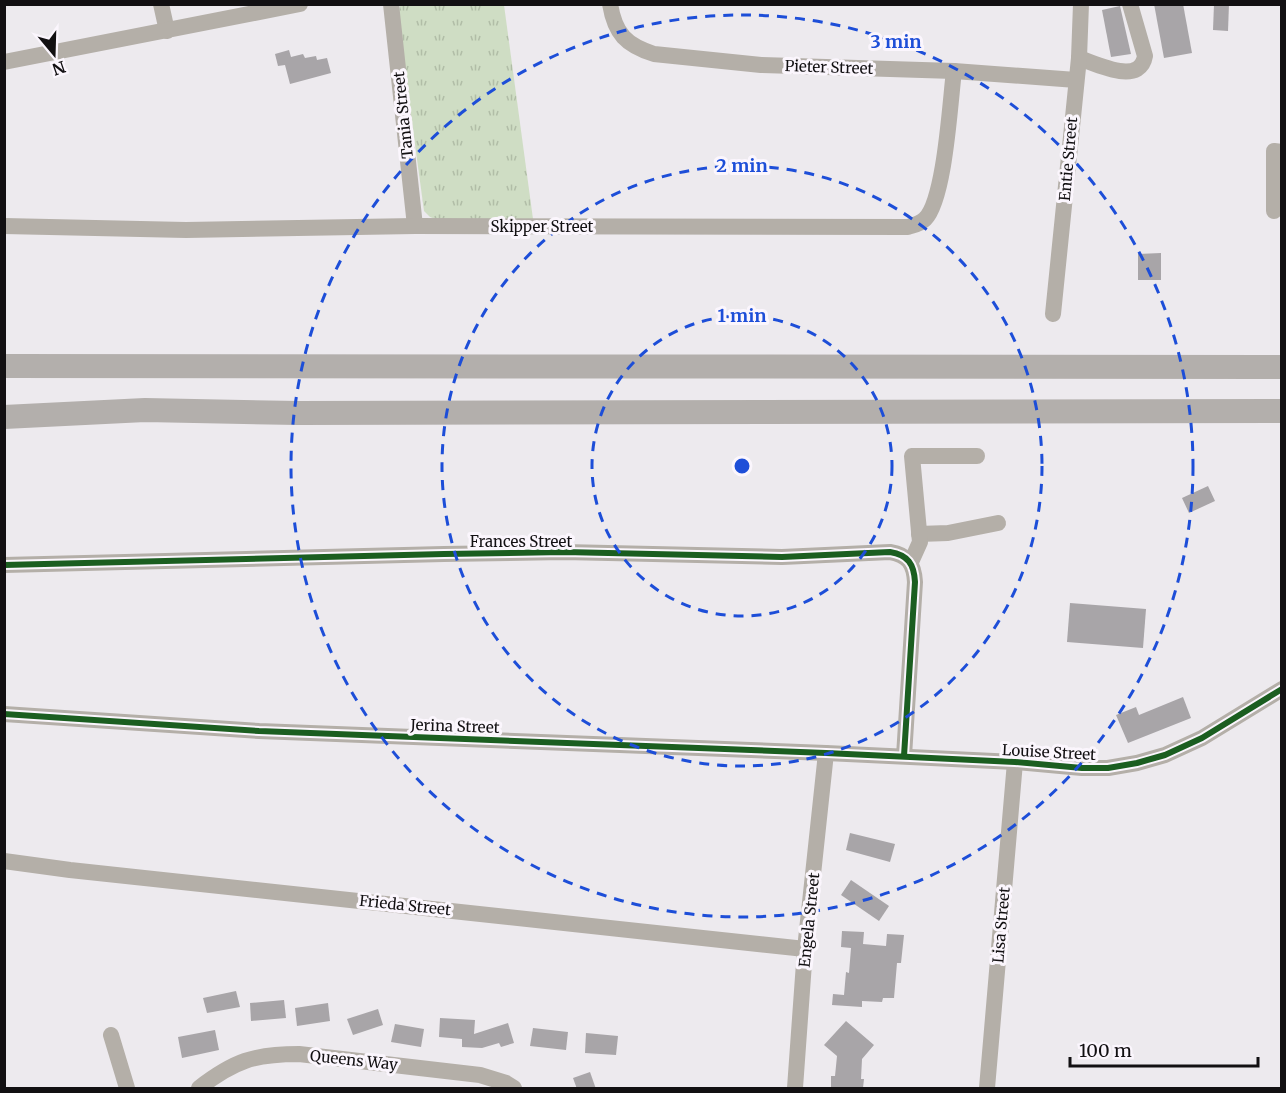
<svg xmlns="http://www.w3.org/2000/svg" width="1286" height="1093" viewBox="0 0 1286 1093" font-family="Merriweather,serif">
<defs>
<pattern id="park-tufts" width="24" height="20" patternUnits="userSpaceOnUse" patternTransform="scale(1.5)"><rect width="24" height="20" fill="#cfddc4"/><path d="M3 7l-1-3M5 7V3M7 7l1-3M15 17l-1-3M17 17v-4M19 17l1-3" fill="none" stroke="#b1bda7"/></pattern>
</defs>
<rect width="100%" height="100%" fill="#edeaee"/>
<path fill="url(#park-tufts)" d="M400,5H504L533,219L438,220L430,217L424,211L398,18Z"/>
<g fill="#a8a5a8">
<path d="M1154,4H1183L1192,53L1164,58Z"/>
<path d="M1214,4H1229L1228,31L1213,30Z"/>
<path d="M1120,6L1131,54L1111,57L1102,10Z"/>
<path d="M289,50L291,57L303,54L305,58L316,56L317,60L327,58L331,73L290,84L285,65L278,66L275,54Z"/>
<path d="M1161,253V280H1138V254Z"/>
<path d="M1208,486L1215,501L1189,513L1182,498Z"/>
<path d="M1070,603L1146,609L1143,648L1067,642Z"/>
<path d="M1183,697L1191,718L1128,743L1116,715L1136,707L1139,715Z"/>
<path d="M850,833L895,844L890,862L846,850Z"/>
<path d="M851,880L889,906L879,921L841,895Z"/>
<path d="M842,931L864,932L863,944L886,946L887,934L904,935L901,963H897L894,998H883L882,1002L862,1001V1007L832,1005L833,994L844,995L846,972L849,973L851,948L841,947Z"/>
<path d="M236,991L240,1007L207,1013L203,998Z"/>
<path d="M284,1000L286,1018L251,1021L250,1003Z"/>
<path d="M328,1003L330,1021L297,1026L295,1008Z"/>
<path d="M378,1009L383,1025L353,1035L347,1019Z"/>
<path d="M440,1018L475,1020L474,1034L508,1023L514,1043L501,1047L499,1043L482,1048L462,1047V1039L439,1037Z"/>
<path d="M846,1021L874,1045L862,1059L861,1079H864L863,1088L831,1089V1076H835L837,1056L824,1045Z"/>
<path d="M395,1024L424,1029L421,1047L391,1042Z"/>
<path d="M533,1028L568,1032L566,1050L530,1046Z"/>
<path d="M215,1030L219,1050L182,1058L178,1037Z"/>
<path d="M586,1033L618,1036L616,1055L585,1053Z"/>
<path d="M590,1072L596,1089H577L573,1078Z"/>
</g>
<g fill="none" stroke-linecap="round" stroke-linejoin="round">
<g stroke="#b4afa8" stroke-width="16">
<path d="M161,4L167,31"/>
<path d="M391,4L415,226"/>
<path d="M610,4C615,34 626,45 654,54L761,65L954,71L1076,80"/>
<path d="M1079,58C1097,64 1140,86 1145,56L1130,4"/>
<path d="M4,62L300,4"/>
<path d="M1274,211V151L1282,152"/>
<path d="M4,226L186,230L415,226L908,227C914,225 920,224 925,219C945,199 950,102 954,71"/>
<path d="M1053,314L1079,58L1081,4"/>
<path d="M919,534L948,533L998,523"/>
<path d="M911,562L920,542L912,456H977"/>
<path d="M4,565L444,554L564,552L782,557L890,552C908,555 914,564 915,582L904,756"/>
<path d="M4,714L259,731L826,753L1015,762L1082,768H1108L1137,763L1165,755L1202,738L1282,689"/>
<path d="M4,861L70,870L805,949"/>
<path d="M111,1035L127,1088"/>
<path d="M199,1088C234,1061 254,1054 299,1054L480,1075L506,1083L514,1088"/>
<path d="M795,1088L805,949L826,753"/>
<path d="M987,1088L1015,762"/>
</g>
<g stroke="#b3afac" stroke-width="24">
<path d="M4,366L1282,367"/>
<path d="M4,417L145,410L298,413L1282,411"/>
</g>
<g stroke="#fbf6fd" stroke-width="10">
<g id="cycleway">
<path d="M4,565L444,554L564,552L782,557L890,552C908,555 914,564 915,582L904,756"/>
<path d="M4,714L259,731L826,753L1015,762L1082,768H1108L1137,763L1165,755L1202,738L1282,689"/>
</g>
</g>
<use href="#cycleway" stroke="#1b5e20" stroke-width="6"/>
</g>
<g fill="none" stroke="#1d4ed8" stroke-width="3" stroke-dasharray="10 8">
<circle cx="742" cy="466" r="150"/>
<circle cx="742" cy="466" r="300"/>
<circle cx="742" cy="466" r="451"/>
</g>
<g text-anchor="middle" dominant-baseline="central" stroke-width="6" stroke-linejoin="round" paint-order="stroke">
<g font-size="15" fill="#121012" stroke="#fbf6fd">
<text transform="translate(829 67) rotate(2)">Pieter Street</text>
<text transform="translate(403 115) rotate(-96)">Tania Street</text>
<text transform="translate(1068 159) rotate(-85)">Entie Street</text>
<text x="542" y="226">Skipper Street</text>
<text x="521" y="541">Frances Street</text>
<text transform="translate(455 726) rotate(2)">Jerina Street</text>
<text transform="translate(1049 752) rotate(3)">Louise Street</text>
<text transform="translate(405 905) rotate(6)">Frieda Street</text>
<text transform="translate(809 920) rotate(-84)">Engela Street</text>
<text transform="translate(1001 925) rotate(-85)">Lisa Street</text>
<text transform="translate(354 1060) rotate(6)">Queens Way</text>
</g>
</g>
<circle cx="742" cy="466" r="9" fill="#1d4ed8" stroke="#fbf6fd" stroke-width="3"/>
<g font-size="18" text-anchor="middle" font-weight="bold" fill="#1d4ed8" stroke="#fbf6fd" stroke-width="6" stroke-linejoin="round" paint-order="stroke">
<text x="896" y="48">3 min</text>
<text x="742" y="172">2 min</text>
<text x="742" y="322">1 min</text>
</g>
<rect width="1286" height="1093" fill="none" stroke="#121012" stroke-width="12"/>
<g transform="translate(54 54) rotate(161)" stroke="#fbf6fd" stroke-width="4.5" paint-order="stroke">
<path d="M0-4.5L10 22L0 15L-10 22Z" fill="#121012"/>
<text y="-9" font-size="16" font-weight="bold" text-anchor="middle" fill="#121012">N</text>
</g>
<path d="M1070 1057v9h188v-9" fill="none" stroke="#121012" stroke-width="3"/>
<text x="1079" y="1057" font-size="18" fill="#121012" stroke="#fbf6fd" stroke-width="4.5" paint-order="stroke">100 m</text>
</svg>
